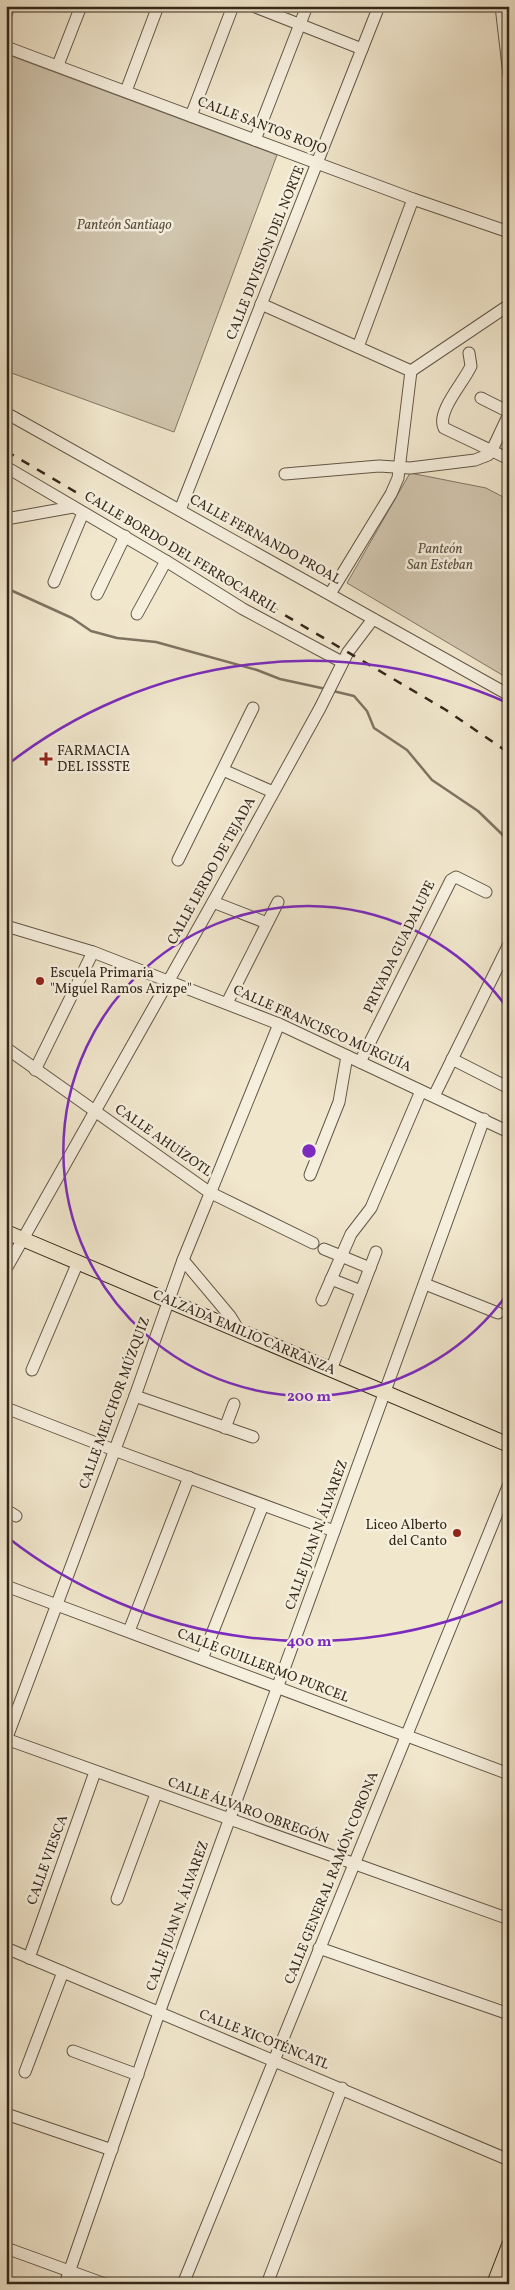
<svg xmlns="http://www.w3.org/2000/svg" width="515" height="2290" viewBox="0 0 515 2290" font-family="Vollkorn,serif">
<rect width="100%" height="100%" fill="#f1e7cd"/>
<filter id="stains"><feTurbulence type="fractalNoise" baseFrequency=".004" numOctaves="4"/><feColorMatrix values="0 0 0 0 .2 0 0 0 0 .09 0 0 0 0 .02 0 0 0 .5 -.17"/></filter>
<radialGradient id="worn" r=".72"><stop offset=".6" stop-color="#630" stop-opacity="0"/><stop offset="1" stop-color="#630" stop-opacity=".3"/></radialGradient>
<g fill="#d1c6af" stroke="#827664">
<path d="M6,54L277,155L174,432L6,371Z"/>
<path d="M410,473L486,488L509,500V679L347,583Z"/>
</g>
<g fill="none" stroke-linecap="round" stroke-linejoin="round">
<g stroke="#7e7361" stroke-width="2.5">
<path d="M6,588L72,618L91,631L117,638L156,642L257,670L280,679L326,689"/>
<path d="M333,691L354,696L367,711L374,728L407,750L432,780L478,811L509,841"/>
</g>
<g stroke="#625747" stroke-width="13">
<g id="minor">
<path d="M253,6L362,49"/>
<path d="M501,6L509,75"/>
<path d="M6,15L9,6"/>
<path d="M6,47L413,199L509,232"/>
<path d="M58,65L81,6"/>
<path d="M126,91L158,6"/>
<path d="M191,116L233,6"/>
<path d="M255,140L307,6"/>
<path d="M261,304L411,371"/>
<path d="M358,347L413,199"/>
<path d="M469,353L471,366C464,382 436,412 444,428L509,459"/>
<path d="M411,371L509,305"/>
<path d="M481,398L509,412"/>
<path d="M6,413L509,695"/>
<path d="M6,467L166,561L243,609L342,662"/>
<path d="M285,474L379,466L410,468L475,460L488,455L492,450L509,414"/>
<path d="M180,510L379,6"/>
<path d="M6,519L73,507"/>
<path d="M54,582L83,513"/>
<path d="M97,594L125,536"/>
<path d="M330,594L391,494L398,478L411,371"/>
<path d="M137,614L166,561"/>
<path d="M223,770L273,792"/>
<path d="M178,860L253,708"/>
<path d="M213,902L267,923"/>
<path d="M6,926L93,952L279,1024L509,1132"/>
<path d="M227,1003L278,902"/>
<path d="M6,1048L209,1192L313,1243"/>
<path d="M452,1059L509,1088"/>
<path d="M360,1062L451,880L456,877L486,892"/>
<path d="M35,1070L93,952"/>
<path d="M434,1096L509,944"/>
<path d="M310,1175L339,1102L347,1056"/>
<path d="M324,1249L370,1268"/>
<path d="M183,1260L230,1316L238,1329"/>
<path d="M6,1269L213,902L320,708L348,652L373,619"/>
<path d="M331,1279L361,1291"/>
<path d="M425,1284L498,1313"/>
<path d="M322,1300L351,1234L371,1208L421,1091"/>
<path d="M32,1370L78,1262"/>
<path d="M331,1370L376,1252"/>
<path d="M135,1396L253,1437"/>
<path d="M6,1408L114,1450L334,1531"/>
<path d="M225,1428L234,1404"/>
<path d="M6,1510L16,1516"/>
<path d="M6,1586L509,1774"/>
<path d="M129,1631L189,1477"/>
<path d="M202,1659L263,1505"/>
<path d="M6,1739L509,1919"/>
<path d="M6,1740L135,1396L183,1260L279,1024"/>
<path d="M117,1899L156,1794"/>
<path d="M6,1948L509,2160"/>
<path d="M319,1948L509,2014"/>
<path d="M29,1958L95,1772"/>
<path d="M73,2051L138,2075"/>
<path d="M25,2072L63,1972"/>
<path d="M6,2114L112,2150"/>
<path d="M6,2248L105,2284"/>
<path d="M65,2284L159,2013L484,1119"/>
<path d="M183,2284L509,1484"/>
<path d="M267,2284L342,2088"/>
</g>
</g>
<g stroke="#33271a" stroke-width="16">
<g id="major">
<path d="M6,1232L509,1445"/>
<path d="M494,2284L509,2245"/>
</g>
</g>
<use href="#minor" stroke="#f6efde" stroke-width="11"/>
<use href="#major" stroke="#f1e7cd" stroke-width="14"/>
<path stroke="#33271a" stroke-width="2.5" stroke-dasharray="9 9" stroke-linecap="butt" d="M6,451L446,710L509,753"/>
</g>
<g fill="none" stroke="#7b2cbf" stroke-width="2.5">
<path d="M508 1293A245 245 0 1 1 508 1009"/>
<path d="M508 1599A490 490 0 0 1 7 1537M7 765A490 490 0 0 1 508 703"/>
</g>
<g fill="#8f2418" stroke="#f6efde" stroke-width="2">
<path d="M43.5 751.5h5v5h5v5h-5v5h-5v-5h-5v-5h5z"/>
<circle cx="40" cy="981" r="5"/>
<circle cx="457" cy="1533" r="5"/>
</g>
<g text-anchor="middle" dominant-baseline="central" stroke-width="5" stroke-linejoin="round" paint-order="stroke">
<g font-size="14" fill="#33271a" stroke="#f6efde">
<text transform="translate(262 126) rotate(21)">CALLE SANTOS ROJO</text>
<text transform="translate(266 253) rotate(-68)">CALLE DIVISIÓN DEL NORTE</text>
<text transform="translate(265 540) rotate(29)">CALLE FERNANDO PROAL</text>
<text transform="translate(181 553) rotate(31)">CALLE BORDO DEL FERROCARRIL</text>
<text transform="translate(212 871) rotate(-61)">CALLE LERDO DE TEJADA</text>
<text transform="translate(400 947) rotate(-64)">PRIVADA GUADALUPE</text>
<text transform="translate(322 1029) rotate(24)">CALLE FRANCISCO MURGUÍA</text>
<text transform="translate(163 1141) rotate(35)">CALLE AHUÍZOTL</text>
<text transform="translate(244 1333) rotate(23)">CALZADA EMILIO CARRANZA</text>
<text transform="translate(115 1403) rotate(-70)">CALLE MELCHOR MÚZQUIZ</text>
<text transform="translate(317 1535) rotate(-70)">CALLE JUAN N. ÁLVAREZ</text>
<text transform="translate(263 1666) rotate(21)">CALLE GUILLERMO PURCEL</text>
<text transform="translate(248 1811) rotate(20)">CALLE ÁLVARO OBREGÓN</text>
<text transform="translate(48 1860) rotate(-70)">CALLE VIESCA</text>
<text transform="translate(332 1878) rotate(-68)">CALLE GENERAL RAMÓN CORONA</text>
<text transform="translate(178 1916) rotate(-70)">CALLE JUAN N. ÁLVAREZ</text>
<text transform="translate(264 2040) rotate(22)">CALLE XICOTÉNCATL</text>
</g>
<g font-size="14" font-style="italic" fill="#5a4f3f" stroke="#f6efde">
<text x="124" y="225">Panteón Santiago</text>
<text x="440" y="549">Panteón<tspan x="440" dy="16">San Esteban</tspan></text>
</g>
<g font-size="14" fill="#33271a" stroke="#f6efde" text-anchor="start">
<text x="57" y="751">FARMACIA<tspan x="57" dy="16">DEL ISSSTE</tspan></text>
<text x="50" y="973">Escuela Primaria<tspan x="50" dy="16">"Miguel Ramos Arizpe"</tspan></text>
<text x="447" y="1525" text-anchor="end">Liceo Alberto<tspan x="447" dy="16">del Canto</tspan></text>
</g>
</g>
<circle cx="309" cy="1151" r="8" fill="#7b2cbf" stroke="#f6efde" stroke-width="2.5"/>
<g font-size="15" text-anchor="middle" font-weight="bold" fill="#7b2cbf" stroke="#f6efde" stroke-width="5" stroke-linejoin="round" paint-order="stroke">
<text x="309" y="1401">200 m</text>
<text x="309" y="1646">400 m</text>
</g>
<rect width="515" height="2290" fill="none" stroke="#f1e7cd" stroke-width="25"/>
<rect x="8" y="8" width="500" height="2275" fill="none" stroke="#33271a" stroke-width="2.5"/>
<rect x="12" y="12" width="490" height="2265" fill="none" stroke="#33271a"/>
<rect width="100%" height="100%" filter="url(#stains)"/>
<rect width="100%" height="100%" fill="url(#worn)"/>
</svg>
